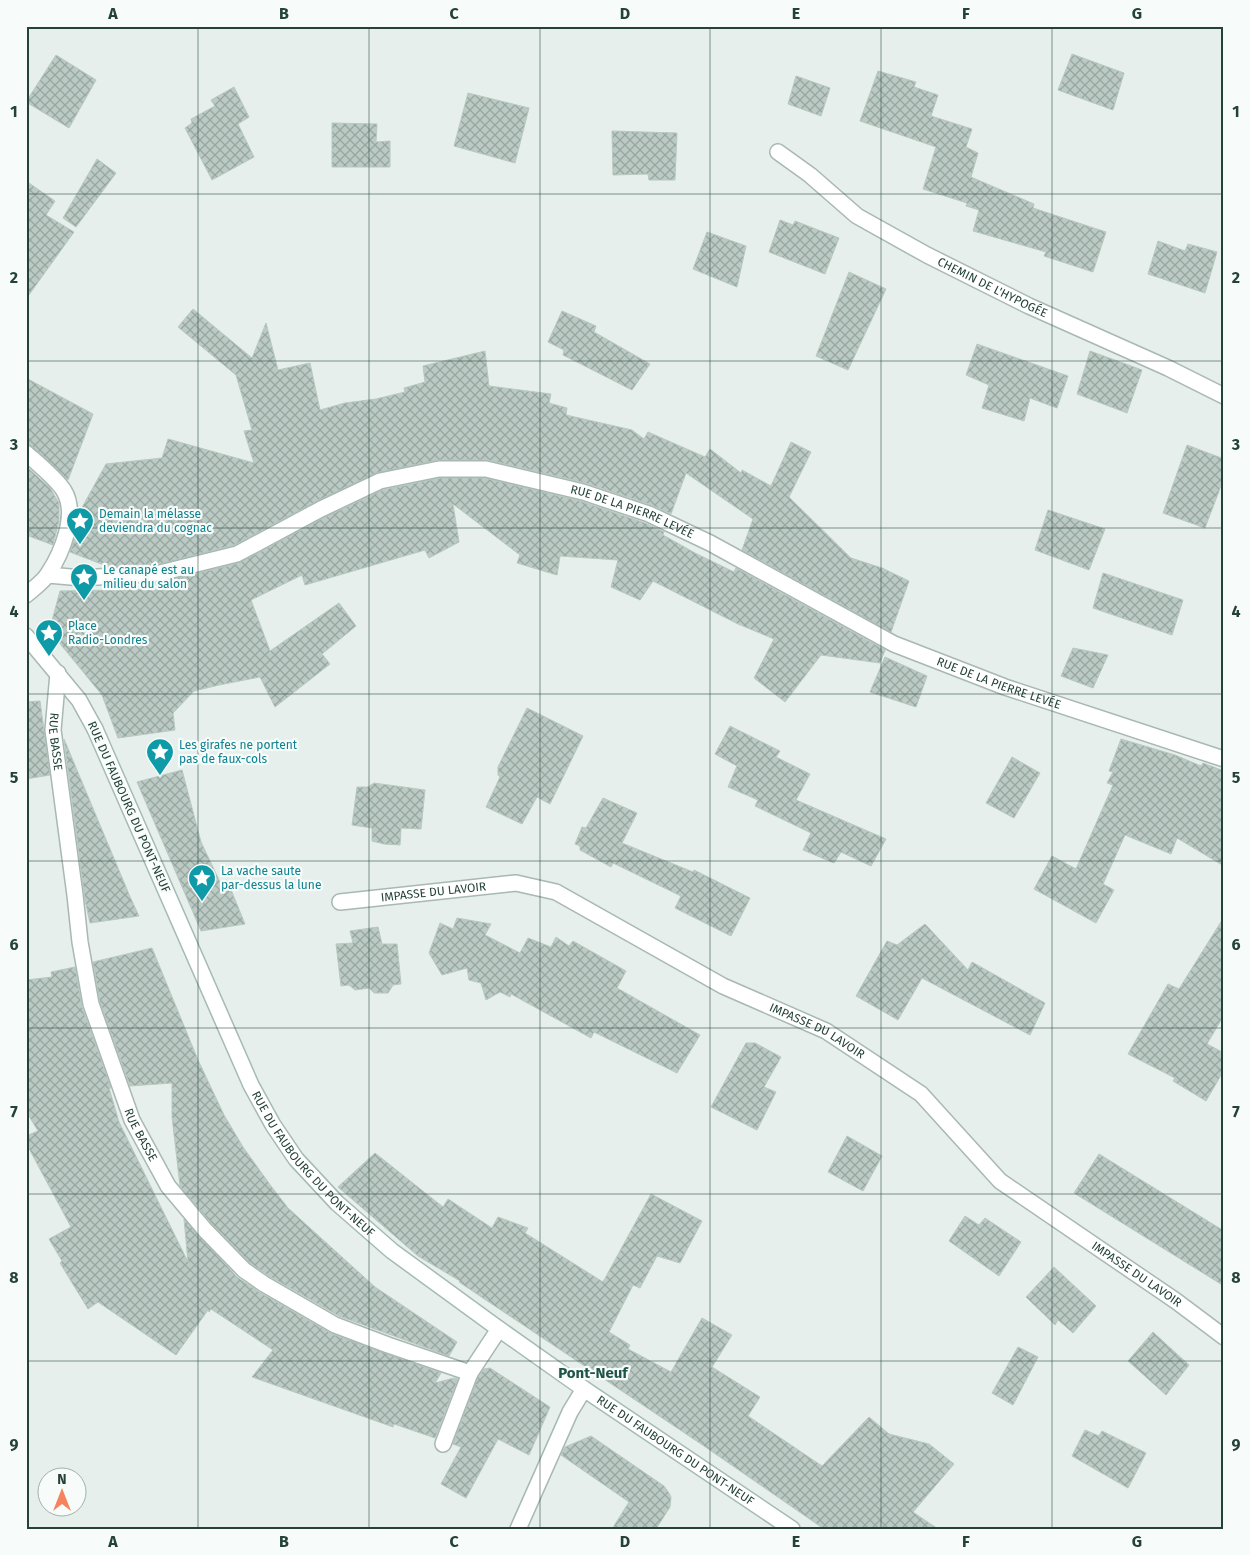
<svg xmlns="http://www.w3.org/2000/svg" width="1250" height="1555" viewBox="0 0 1250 1555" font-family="'Fira Sans',sans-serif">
<defs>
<pattern id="building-cross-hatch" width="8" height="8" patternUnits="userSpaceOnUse" patternTransform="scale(1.25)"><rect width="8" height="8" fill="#bbcac4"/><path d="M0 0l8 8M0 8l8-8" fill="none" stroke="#98a6a0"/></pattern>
</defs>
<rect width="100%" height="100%" fill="#e6efeb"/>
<g fill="url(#building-cross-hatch)" stroke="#b8c9c2">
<path d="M1072,54L1124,73L1113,110L1058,90Z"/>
<path d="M56,55L96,80L69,128L26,102Z"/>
<path d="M878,71L916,82L914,87L938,95L931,116L972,129L966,147L978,153L971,177L1034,204L1033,208L1106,232L1093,272L1044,256L1046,252L973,231L979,210L966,206L967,203L923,189L936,147L860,121Z"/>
<path d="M796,76L830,88L821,116L788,104Z"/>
<path d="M234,87L249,117L238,124L254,157L212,180L185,128L192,123L191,119L215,106L211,100Z"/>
<path d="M468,93L529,108L515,163L454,146Z"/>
<path d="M332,123L377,124L376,142L390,141V167H332Z"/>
<path d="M612,131L677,133L675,180H649L648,174L613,175Z"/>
<path d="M97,159L116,173L76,227L63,218Z"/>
<path d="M26,181L55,201L46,215L74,232L26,299Z"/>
<path d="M780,220L793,225L795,221L839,238L825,274L769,252Z"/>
<path d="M707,232L746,246L737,287L693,269Z"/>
<path d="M1158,241L1185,251L1188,244L1217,252L1205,293L1148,274Z"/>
<path d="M849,272L886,289L848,370L816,356Z"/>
<path d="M193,309L252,358L266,323L278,370L310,363L320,410L345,403L376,399L405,392L404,388L425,382L423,366L485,351L489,386L551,394L549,403L567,408L566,415L632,430L644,439L648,432L705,457L710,449L741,473L742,470L771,486L791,442L811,452L789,497L851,558L882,568L909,581L891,632L742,550L753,519L686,473L671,514L652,505L586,483L488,460H437L376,473L317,501L234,545L159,564L109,567L70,552L76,535L79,513L106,464L162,458L168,439L254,463L244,431L252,430L236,375L178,327Z"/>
<path d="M562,311L596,326L594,332L650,364L632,390L563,355L564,350L548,342Z"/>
<path d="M977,344L1068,376L1057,408L1030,398L1024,421L982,408L989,385L966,375Z"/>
<path d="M1090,351L1142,370L1127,413L1077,394Z"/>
<path d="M26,378L93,414L68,480L32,446L26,444Z"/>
<path d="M1187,445L1224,459V478L1205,528L1163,513Z"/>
<path d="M26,466L50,488L59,503V521L53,545L26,535Z"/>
<path d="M440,478H485L580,501L645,523L664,532L663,535L695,553L734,572L736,568L885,650L880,663L821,655L785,702L754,678L774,639L738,624L653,581L640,600L611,587L618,560L560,556L557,575L517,563L520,555L453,504L459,542L429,558L425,550L305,585L302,575L251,600L270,651L339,603L356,626L322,654L330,664L275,707L260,677L219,685L194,691L173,713L175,730L118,738L102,695L57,640L50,628L60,591L166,589L151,583L162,582L239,563L325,517L383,490Z"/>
<path d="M1048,510L1105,529L1089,570L1035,550Z"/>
<path d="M1103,573L1183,600L1172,635L1093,608Z"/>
<path d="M1073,648L1108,655L1093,688L1061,676Z"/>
<path d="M885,657L927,676L916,707L870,692Z"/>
<path d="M40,701L50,775L26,779V702Z"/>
<path d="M527,708L583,736L550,804L537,797L522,824L486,807L500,777L498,775V767Z"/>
<path d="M730,726L780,751L776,757L810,774L796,800L886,839L871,866L841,852L834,863L803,850L811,833L755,806L758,800L728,787L737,766L715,754Z"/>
<path d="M64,739L131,899L139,916L90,923L85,900Z"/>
<path d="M1121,739L1175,755L1201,766L1203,763L1224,771V866L1177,838L1171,854L1125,835L1103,884L1114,890L1096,923L1034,889L1052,856L1076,869L1113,785L1107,783L1113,772L1109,771Z"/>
<path d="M1012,757L1040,773L1014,818L986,803Z"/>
<path d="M182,770L201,842L220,882L227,880L245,924L201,931L137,782Z"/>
<path d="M374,783L425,790L421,829L401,828L400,845L384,844L372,841V828L352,825L357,787H368Z"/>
<path d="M603,798L637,813L622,843L693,872L694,870L750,898L731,936L675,908L681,896L613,863L611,867L580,850V846L575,844L582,827L586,828Z"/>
<path d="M1224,917V1015L1207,1044L1224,1053V1070L1206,1101L1173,1081L1175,1078L1128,1054L1168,984L1179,989Z"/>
<path d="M457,918L491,924L485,935L520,953L528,938L551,947L556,937L569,946L573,941L626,971L617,988L700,1035L677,1073L594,1032L591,1038L511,994L510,997L500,992L486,1000L481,983L469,980L467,968L442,975L429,953L440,923L453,929Z"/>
<path d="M925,924L968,970L972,962L1045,1003L1030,1035L922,978L898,1020L856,996L887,941L897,945Z"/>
<path d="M378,927L382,944H397L401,984L393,985L388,993H374L369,988L355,990L349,985L341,986L336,944L353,943L350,931Z"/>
<path d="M152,948L198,1060L224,1115L243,1147L271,1186L288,1208L375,1287L457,1342L449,1356L339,1316L269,1276L250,1263L212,1224L180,1186L172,1117V1083L130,1086L100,1002L93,962Z"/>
<path d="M75,967L82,1007L111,1088H109L119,1122L188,1262L184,1219L237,1277L259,1292L332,1334L441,1373L435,1383L454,1378L458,1379L435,1438L394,1424L393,1427L252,1377L273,1350L211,1309L209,1312L208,1310L176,1355L98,1302L88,1309L60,1263L62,1261L49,1239L71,1227L26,1143V1136L38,1131L26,1111V980L52,977L51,972Z"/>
<path d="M746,1043H755L781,1057L764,1087L776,1092L757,1130L711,1107Z"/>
<path d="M847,1136L882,1156L863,1191L828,1172Z"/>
<path d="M375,1153L443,1207L448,1199L492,1228L498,1217L528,1228L525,1233L603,1282L651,1194L702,1221L680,1263L657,1256L640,1288L633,1285L609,1332L630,1345L628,1349L671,1372L702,1318L732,1335L712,1367L760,1397L748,1416L822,1466L869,1417L889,1434L929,1444L954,1464L913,1512L938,1529H824L704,1446L459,1282L460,1281L418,1256L338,1187Z"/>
<path d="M1099,1154L1224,1231V1286L1074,1193Z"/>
<path d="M965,1216L979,1225L985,1218L1021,1242L999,1276L949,1241Z"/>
<path d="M1054,1267L1096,1306L1073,1333L1058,1320L1055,1325L1026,1297Z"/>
<path d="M1153,1332L1189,1365L1166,1395L1128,1361Z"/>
<path d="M1018,1347L1038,1357L1013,1405L992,1393Z"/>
<path d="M490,1368L550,1407L529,1455L498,1439L466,1498L441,1484L461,1447L453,1444L478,1377L484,1369Z"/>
<path d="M1085,1430L1099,1436L1102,1431L1146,1453L1128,1488L1072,1456Z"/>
<path d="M591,1436L664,1486L669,1493L671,1497L670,1507L656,1529H612L629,1502L561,1455L565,1447Z"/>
</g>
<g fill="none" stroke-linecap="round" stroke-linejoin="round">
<g stroke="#a8b8b2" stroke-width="18">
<path id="service" d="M443,1444L470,1373"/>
</g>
<g stroke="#a8b8b2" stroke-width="18">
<g id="minor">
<path id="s1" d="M778,152L810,175L857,216L927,255L1029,306L1168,368L1224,396"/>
<path d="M26,453C36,462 58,480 64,491C78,514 62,553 48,574C43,582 33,589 26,595"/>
<path id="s2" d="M48,575L82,578L160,573L237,554L321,509L380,481L439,469H486L583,492L649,514L710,543L894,644L1005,687L1224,759"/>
<path d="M26,636L79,700L95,729"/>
<path id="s3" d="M58,673L53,730L75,895L80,942L91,1004L132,1120L168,1186L205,1230L244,1270L264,1284L335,1325L388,1345L470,1373L499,1329"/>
<path id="s4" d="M340,902L516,883L556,892L723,986L826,1031L921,1094L1000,1181L1176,1301L1224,1337"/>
<path d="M518,1529L570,1412L584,1389"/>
</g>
</g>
<g stroke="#a4bbb3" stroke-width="18">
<g id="secondary">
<path id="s5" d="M95,729L251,1085L273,1125L296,1159L337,1203L392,1251L499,1329L584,1389L792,1529"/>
</g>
</g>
<use href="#service" stroke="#fff" stroke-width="15"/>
<use href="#minor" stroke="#fff" stroke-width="15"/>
<use href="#secondary" stroke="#fff" stroke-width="15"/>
</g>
<path fill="none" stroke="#24423a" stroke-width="1" stroke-opacity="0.55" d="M198,26V1529M369,26V1529M540,26V1529M710,26V1529M881,26V1529M1052,26V1529M26,194H1224M26,361H1224M26,528H1224M26,694H1224M26,861H1224M26,1028H1224M26,1194H1224M26,1361H1224"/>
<defs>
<g id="sight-pin" transform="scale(1.4375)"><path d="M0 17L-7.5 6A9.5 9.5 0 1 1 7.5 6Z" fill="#0f9aa8" stroke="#f7fbf9"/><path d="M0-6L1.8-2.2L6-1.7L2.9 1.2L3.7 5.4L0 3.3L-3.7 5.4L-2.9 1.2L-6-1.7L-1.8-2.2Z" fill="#fff"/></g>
</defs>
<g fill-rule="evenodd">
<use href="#sight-pin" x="80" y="521"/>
<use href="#sight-pin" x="84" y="577"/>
<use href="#sight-pin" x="49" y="633"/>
<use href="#sight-pin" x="160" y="752"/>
<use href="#sight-pin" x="202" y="878"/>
</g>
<g text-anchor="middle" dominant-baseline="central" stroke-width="4.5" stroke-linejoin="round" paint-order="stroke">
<g font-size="12" fill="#24423a" stroke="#f7fbf9">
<text stroke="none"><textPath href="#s1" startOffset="255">CHEMIN DE L'HYPOGÉE</textPath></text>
<text stroke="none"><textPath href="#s2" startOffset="612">RUE DE LA PIERRE LEVÉE</textPath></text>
<text stroke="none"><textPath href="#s2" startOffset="1018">RUE DE LA PIERRE LEVÉE</textPath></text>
<text stroke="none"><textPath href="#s3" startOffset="69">RUE BASSE</textPath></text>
<text transform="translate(129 807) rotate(66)">RUE DU FAUBOURG DU PONT-NEUF</text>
<text stroke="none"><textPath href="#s4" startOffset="94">IMPASSE DU LAVOIR</textPath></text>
<text stroke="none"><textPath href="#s4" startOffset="514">IMPASSE DU LAVOIR</textPath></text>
<text stroke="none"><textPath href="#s3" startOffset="474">RUE BASSE</textPath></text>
<text stroke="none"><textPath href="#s5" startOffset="490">RUE DU FAUBOURG DU PONT-NEUF</textPath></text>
<text stroke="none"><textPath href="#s4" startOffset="919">IMPASSE DU LAVOIR</textPath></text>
<text stroke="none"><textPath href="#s5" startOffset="955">RUE DU FAUBOURG DU PONT-NEUF</textPath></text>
</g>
<g font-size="12" fill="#0d838f" stroke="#f7fbf9" text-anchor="start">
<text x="99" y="514">Demain la mélasse<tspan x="99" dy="14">deviendra du cognac</tspan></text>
<text x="103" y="570">Le canapé est au<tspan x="103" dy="14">milieu du salon</tspan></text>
<text x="68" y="626">Place<tspan x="68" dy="14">Radio-Londres</tspan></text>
<text x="179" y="745">Les girafes ne portent<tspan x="179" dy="14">pas de faux-cols</tspan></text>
<text x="221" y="871">La vache saute<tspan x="221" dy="14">par-dessus la lune</tspan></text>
</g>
<g font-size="15" font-weight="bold" fill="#1f5548" stroke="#f7fbf9">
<text x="593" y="1373">Pont-Neuf</text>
</g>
</g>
<rect width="1250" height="1555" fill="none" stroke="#f7fbf9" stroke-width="55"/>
<g transform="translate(62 1492)"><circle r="24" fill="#f7fbf9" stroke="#a3b1ad"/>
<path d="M0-4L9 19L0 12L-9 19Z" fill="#f4845f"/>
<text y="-8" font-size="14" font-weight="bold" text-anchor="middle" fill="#24423a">N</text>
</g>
<rect x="28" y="28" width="1194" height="1500" fill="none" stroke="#24423a" stroke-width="2"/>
<g font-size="16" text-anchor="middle" font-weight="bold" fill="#24423a">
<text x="113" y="19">A</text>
<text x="284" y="19">B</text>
<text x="454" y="19">C</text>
<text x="625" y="19">D</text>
<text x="796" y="19">E</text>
<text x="966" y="19">F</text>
<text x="1137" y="19">G</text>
<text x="14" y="117">1</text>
<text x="1236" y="117">1</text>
<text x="14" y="283">2</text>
<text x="1236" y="283">2</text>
<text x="14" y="450">3</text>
<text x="1236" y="450">3</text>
<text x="14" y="617">4</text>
<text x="1236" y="617">4</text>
<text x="14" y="783">5</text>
<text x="1236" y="783">5</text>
<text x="14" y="950">6</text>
<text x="1236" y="950">6</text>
<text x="14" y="1117">7</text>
<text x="1236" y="1117">7</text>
<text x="14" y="1283">8</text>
<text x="1236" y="1283">8</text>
<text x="14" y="1450">9</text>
<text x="1236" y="1450">9</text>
<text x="113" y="1547">A</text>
<text x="284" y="1547">B</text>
<text x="454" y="1547">C</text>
<text x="625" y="1547">D</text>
<text x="796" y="1547">E</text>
<text x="966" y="1547">F</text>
<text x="1137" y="1547">G</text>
</g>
</svg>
